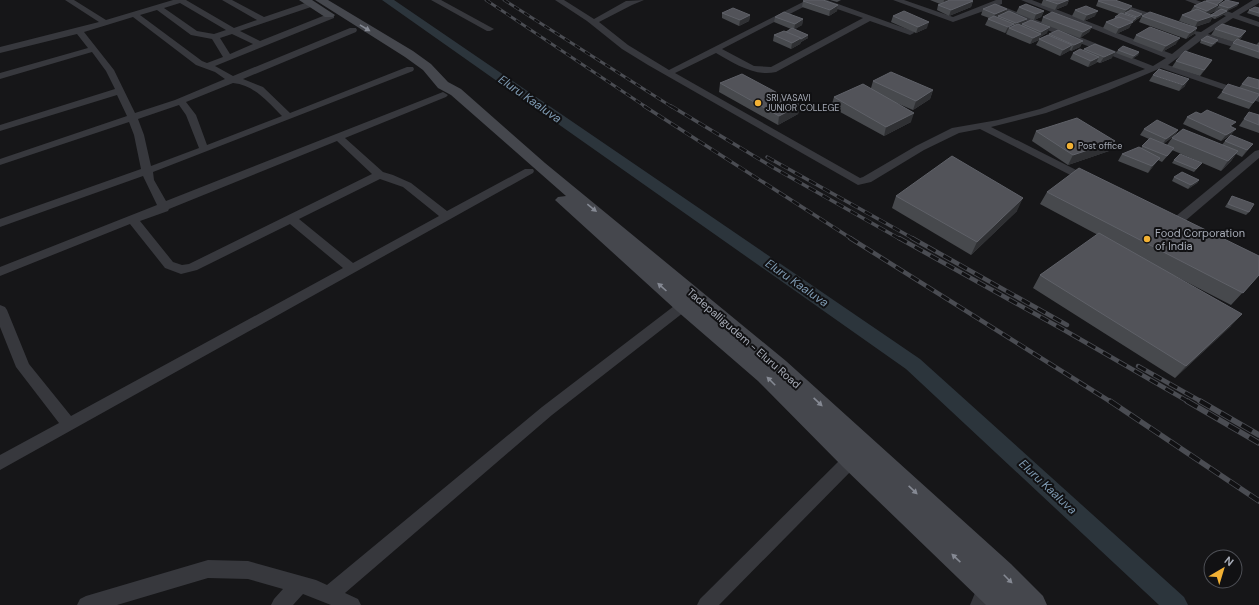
<svg xmlns="http://www.w3.org/2000/svg" width="1259" height="605" viewBox="0 0 1259 605" font-family="'DM Sans',sans-serif">
<rect width="100%" height="100%" fill="#161618"/>
<g fill="none" stroke-linecap="round" stroke-linejoin="round">
<path fill="#2c353c" fill-rule="evenodd" d="M382,0H394L920,359L1184,597L1188,605H1159L906,369Z"/>
<g fill="#37383d" fill-rule="evenodd">
<path d="M65,0H74L106,20L173,0H186L234,28L257,20L222,0H232L264,17L308,2H314V6L240,31L260,41L328,14H334V18L215,66L233,76L350,28H356L357,30L356,32L243,79L263,87L290,113L407,67H413L414,69L413,71L153,172L154,180L166,201L443,92L448,95L446,97L345,138L383,172L393,175L411,183L447,211L525,169H533L534,171L533,173L0,470V455L59,423L16,367L0,327V305L5,307L7,310L29,364L71,416L343,268L290,224L197,270L181,274L165,268L130,224L0,276V267L157,205L143,176L0,227V219L141,169L134,135L129,122L0,165V159L127,116L117,95L0,131V125L115,89L106,71L92,52L0,79V73L88,48L77,34L0,53V47L99,22ZM180,3L226,30L214,34L197,31L164,8ZM157,10L191,35L212,39L223,57L207,63L202,61L140,15ZM133,17L196,65L215,72L225,79L175,100L135,113L114,70L84,32ZM232,34L253,44L230,54L220,38ZM233,83C254,85 267,101 282,116L207,145L196,115L186,102ZM179,105L186,115L199,148L151,166L144,135L138,119ZM337,141L372,174L189,264L182,265L173,262L140,221L168,211L169,209ZM380,179L403,187L439,216L353,263L299,219Z"/>
<path d="M431,0H441L494,29L490,31H487Z"/>
<path d="M555,0H564L594,19L626,1L644,0L632,5L599,22L628,45L669,70L807,0H817L722,49L754,66L771,67L863,18L820,3V0H827L913,31L914,33L910,35L870,21L776,72C754,77 734,63 716,53L675,73L860,178L863,177L916,146L952,128L998,120L1040,109L1145,69L992,8L953,22L893,0H904L953,17L996,0H1002V4L999,5L1153,66L1166,58L1021,0H1032L1172,54L1196,35L1193,33L1194,31L1201,32L1226,16L1185,0H1196L1232,13L1253,0H1259V3L1239,15L1259,22V27L1233,18L1208,34L1259,49V55L1204,38L1168,65L1259,96V102L1161,68L1107,91L1046,113L991,127L1092,178L1093,180L1092,182H1084L980,129L959,133L924,150L871,182L858,185L648,65L622,49L587,21Z"/>
<path d="M1098,0H1110L1164,18L1165,20L1161,22H1158Z"/>
<path d="M1259,150V158L1178,227H1170L1168,224L1170,221L1255,151Z"/>
<path d="M683,301L688,303L690,306L688,309L552,415L345,593L358,599L361,605H331L303,594L293,605H271L274,599L283,589L248,579L208,578L117,605H77L80,599L86,596L208,560L248,561L316,580L327,585L542,407L678,303Z"/>
<path d="M851,453L857,455L859,460L857,465L719,605H697L700,599L845,455Z"/>
<path d="M986,578L992,581L995,587L988,605H970L980,581Z"/>
</g>
<g fill="#45474d" fill-rule="evenodd">
<path d="M299,0H312L335,15L333,17H325Z"/>
<path d="M315,0H328L413,51L431,64L448,82L461,89L545,163L786,361L1011,564L1043,596L1047,605H986L843,467L758,381L677,311L555,200L558,197L566,196L451,95L438,88L423,70L405,57Z"/>
</g>
<g stroke="#4a4c52" stroke-width="3">
<g id="rail-far3">
<path d="M486,0L646,107"/>
<path d="M504,0L672,107"/>
</g>
</g>
<g stroke="#4a4c52" stroke-width="3.5">
<g id="rail-far2">
<path d="M644,106L852,239"/>
<path d="M671,106L774,168L900,239"/>
<path d="M767,157L914,239"/>
</g>
</g>
<g stroke="#4a4c52" stroke-width="4.5">
<g id="rail-far1">
<path d="M850,238L1111,402"/>
<path d="M899,238L1064,330L1189,402"/>
<path d="M912,238L1067,325"/>
<path d="M1138,366L1202,402"/>
</g>
</g>
<g stroke="#4a4c52" stroke-width="5.5">
<g id="rail">
<path d="M1110,401L1259,501"/>
<path d="M1187,401L1259,443"/>
<path d="M1200,401L1259,435"/>
</g>
</g>
<use href="#rail-far3" stroke="#111113" stroke-width="2" stroke-dasharray="6" stroke-linecap="butt"/>
<use href="#rail-far2" stroke="#111113" stroke-width="2.5" stroke-dasharray="8" stroke-linecap="butt"/>
<use href="#rail-far1" stroke="#111113" stroke-width="3" stroke-dasharray="9" stroke-linecap="butt"/>
<use href="#rail" stroke="#111113" stroke-width="4" stroke-dasharray="12" stroke-linecap="butt"/>
</g>
<g fill="#47494d">
<path d="M830,0H841L837,2Z"/>
<path d="M930,0H971L973,1L971,7L949,16L937,10L938,5L940,4Z"/>
<path d="M1043,0H1069L1067,5L1055,10L1041,5Z"/>
<path d="M1223,0L1221,3L1218,5L1215,11L1209,14L1211,15L1221,9L1217,8L1219,5L1239,3L1237,6L1227,11L1225,14L1215,19L1212,18L1210,22L1195,27L1197,28L1194,34L1186,39L1139,22L1142,16L1193,26L1179,21L1182,15L1190,12L1194,6L1206,2Z"/>
<path d="M803,1L838,5L837,11L829,16L802,7Z"/>
<path d="M1098,1L1132,6L1130,11L1141,17L1136,20L1135,21L1132,23L1129,28L1116,34L1103,28L1106,22L1114,19L1115,17L1119,14L1096,6Z"/>
<path d="M1019,7L1044,11L1041,17L1034,20L1016,13Z"/>
<path d="M1259,8V17L1247,13L1249,10Z"/>
<path d="M983,9H1007L1005,13L1026,22L1047,33L1040,37L1039,39L1048,35L1049,34L1083,41L1080,47L1071,51L1070,50L1069,51L1060,56L1036,45L1039,40L1030,44L1006,34L1007,32L1005,33L985,25L988,19L989,18L981,15Z"/>
<path d="M1075,10L1095,16L1084,21L1072,16Z"/>
<path d="M722,13L750,15L749,21L739,26L722,18Z"/>
<path d="M893,16L927,28L916,33L891,22Z"/>
<path d="M775,17L803,19L802,25L794,29L808,35V38L801,42L800,44L791,49L773,41L774,35L786,32L791,29L774,22Z"/>
<path d="M1043,17L1092,27L1089,32L1080,38L1041,23Z"/>
<path d="M1215,29L1242,37L1239,40L1256,45L1259,42V59L1229,49L1234,42L1211,35Z"/>
<path d="M1136,35L1176,44L1162,52L1133,41Z"/>
<path d="M1201,40L1216,43L1211,47L1200,43Z"/>
<path d="M1084,49L1112,58L1100,63L1097,62L1096,63L1088,67L1070,59L1073,53L1083,50Z"/>
<path d="M1118,50L1139,52L1138,55L1132,59L1116,53Z"/>
<path d="M1212,60L1208,66L1200,76L1172,67L1176,61Z"/>
<path d="M1153,75L1185,86L1179,91L1149,81Z"/>
<path d="M1259,80V95L1249,109L1217,98L1222,92L1239,88L1242,84Z"/>
<path d="M873,81L933,90L930,99L913,110L894,102L911,122L884,136L831,107L834,97L871,88Z"/>
<path d="M720,83L800,105L798,114L778,125L719,92Z"/>
<path d="M1249,112L1259,115V133L1239,126Z"/>
<path d="M1187,117L1232,127L1231,135L1221,141L1183,124Z"/>
<path d="M1144,129L1178,130L1174,136L1163,144L1167,145L1172,138L1222,145L1225,141L1253,144L1248,150L1242,157L1236,154L1231,161L1221,171L1172,150L1169,154L1162,162L1158,160L1148,173L1118,161L1122,154L1141,148L1149,139L1140,135Z"/>
<path d="M1036,131L1109,151L1068,165L1032,141Z"/>
<path d="M1174,160L1202,163L1194,172L1172,163Z"/>
<path d="M1174,177L1199,180L1197,183L1188,189L1172,181Z"/>
<path d="M1047,192L1259,275L1231,305L1173,275L1231,326L1175,378L1033,288L1040,275L1098,235L1040,204Z"/>
<path d="M896,196L1017,211L971,255L892,208Z"/>
<path d="M1232,196L1249,212L1246,215L1225,207Z"/>
</g>
<g fill="#2f3033">
<path d="M944,0H957L943,5Z"/>
<path d="M1068,0H1069L1067,5L1055,10L1058,4Z"/>
<path d="M1223,0L1221,3L1216,7L1218,5L1215,11L1203,17L1207,11Z"/>
<path d="M973,1L971,7L949,16L951,10Z"/>
<path d="M1239,3L1237,6L1227,11L1229,8Z"/>
<path d="M838,5L837,11L829,16L830,10Z"/>
<path d="M1132,6L1129,11L1125,13L1123,16L1126,10Z"/>
<path d="M1007,9L1004,15L998,16L997,18L993,19L995,14Z"/>
<path d="M1044,11L1041,17L1034,20L1036,14Z"/>
<path d="M1098,11L1095,16L1084,21L1087,15Z"/>
<path d="M1227,11L1225,14L1215,19L1217,16Z"/>
<path d="M1142,14L1141,17L1136,20L1135,21L1132,23L1129,28L1116,34L1119,28L1136,19L1137,17Z"/>
<path d="M750,15L749,21L739,26L740,20Z"/>
<path d="M1213,16L1210,22L1195,27L1198,21Z"/>
<path d="M803,19L802,25L794,30L795,24Z"/>
<path d="M1027,19L1025,24H1022L1021,26L1014,29L1016,23Z"/>
<path d="M929,22L927,28L916,33L918,27Z"/>
<path d="M1014,24L1012,29L1009,28L1007,32L1005,33L1008,27Z"/>
<path d="M1050,27L1047,33L1040,37L1039,40L1030,44L1033,38L1040,35L1041,32Z"/>
<path d="M1092,27L1089,32L1080,38L1083,32Z"/>
<path d="M1197,28L1194,34L1186,39L1190,33Z"/>
<path d="M1246,31L1242,37L1236,43L1240,37Z"/>
<path d="M808,35V38L801,42L800,44L791,49L792,43Z"/>
<path d="M1180,38L1176,44L1162,52L1166,46Z"/>
<path d="M1218,40L1216,43L1211,47L1213,44Z"/>
<path d="M1083,41L1080,47L1071,51L1074,45Z"/>
<path d="M1072,45L1069,51L1060,56L1063,50Z"/>
<path d="M1115,52L1112,58L1100,63L1104,57Z"/>
<path d="M1139,52L1138,55L1132,59L1134,56Z"/>
<path d="M1099,57L1096,63L1088,67L1091,61Z"/>
<path d="M1212,60L1208,66L1200,76L1204,70Z"/>
<path d="M1189,79L1185,86L1179,91L1183,85Z"/>
<path d="M933,90L930,99L913,110L916,101Z"/>
<path d="M800,105L798,114L778,125L779,116Z"/>
<path d="M914,113L911,122L884,136L886,127Z"/>
<path d="M1236,129L1231,135L1221,141L1226,135Z"/>
<path d="M1178,130L1174,136L1162,145L1166,139Z"/>
<path d="M1115,141L1109,151L1068,165L1073,155Z"/>
<path d="M1253,144L1248,150L1242,157L1247,150Z"/>
<path d="M1238,151L1231,161L1221,171L1228,161Z"/>
<path d="M1160,158L1155,164L1148,173L1152,166Z"/>
<path d="M1199,180L1197,183L1188,189L1191,185Z"/>
<path d="M1023,198L1017,211L971,255L977,242Z"/>
<path d="M1242,314L1231,326L1175,378L1186,366Z"/>
</g>
<g fill="#525359" stroke="#5f6168">
<path d="M805,0H823L838,5L830,10L803,1Z"/>
<path d="M950,0H971L973,1L951,10L938,5Z"/>
<path d="M1046,0H1068L1058,4Z"/>
<path d="M1100,0H1115L1132,6L1126,10L1098,1Z"/>
<path d="M1208,0H1223L1216,5L1206,1Z"/>
<path d="M1226,0L1239,3L1229,8L1219,5Z"/>
<path d="M1205,1L1218,5L1207,11L1194,6Z"/>
<path d="M995,4L1007,9L995,14L983,9Z"/>
<path d="M1026,4L1044,11L1036,14L1019,7Z"/>
<path d="M1086,6L1098,11L1087,15L1075,10Z"/>
<path d="M1255,7L1259,8V13L1249,10Z"/>
<path d="M733,8L750,15L740,20L722,13Z"/>
<path d="M1197,9L1213,16L1198,21L1182,15Z"/>
<path d="M1221,9L1227,11L1217,16L1211,15Z"/>
<path d="M1131,10L1142,14L1137,17L1125,13Z"/>
<path d="M904,11L929,22L918,27L893,16Z"/>
<path d="M1009,11L1027,19L1016,23L998,16Z"/>
<path d="M784,12L803,19L795,24L775,17Z"/>
<path d="M1052,12L1092,27L1083,32L1043,17Z"/>
<path d="M1150,12L1197,28L1190,33L1142,16Z"/>
<path d="M1121,13L1136,18L1131,22L1119,17L1117,18L1115,17Z"/>
<path d="M994,16L1014,24L1008,27L988,19Z"/>
<path d="M1119,17L1133,22L1119,28L1106,22Z"/>
<path d="M1031,20L1050,27L1041,32L1022,24Z"/>
<path d="M1018,24L1041,34L1033,38L1009,28Z"/>
<path d="M1222,24L1246,31L1240,37L1215,29Z"/>
<path d="M1150,27L1180,38L1166,46L1136,35Z"/>
<path d="M792,28L808,35L801,39L786,32Z"/>
<path d="M1058,30L1083,41L1074,45L1049,34Z"/>
<path d="M784,31L801,38L792,43L774,35Z"/>
<path d="M1048,35L1072,45L1063,50L1039,39Z"/>
<path d="M1207,36L1218,40L1213,44L1201,40Z"/>
<path d="M1237,39L1259,46V52L1233,43Z"/>
<path d="M1095,44L1115,52L1104,57L1084,49Z"/>
<path d="M1123,46L1139,52L1134,56L1118,50Z"/>
<path d="M1080,49L1099,57L1091,61L1073,53Z"/>
<path d="M1185,51L1212,60L1204,70L1176,61Z"/>
<path d="M1159,69L1189,79L1183,85L1153,75Z"/>
<path d="M891,72L933,90L916,101L873,81Z"/>
<path d="M742,74L800,105L779,116L720,83Z"/>
<path d="M1248,77L1259,80V89L1242,84Z"/>
<path d="M863,84L914,113L886,127L834,97Z"/>
<path d="M1228,84L1259,94V95L1253,103L1222,92Z"/>
<path d="M1207,110L1236,122L1230,126L1236,129L1226,135L1187,117L1196,112L1201,114Z"/>
<path d="M1249,112L1259,115V125L1244,119Z"/>
<path d="M1077,118L1115,141L1073,155L1036,131Z"/>
<path d="M1157,120L1178,130L1166,139L1144,129Z"/>
<path d="M1183,129L1238,151L1228,161L1172,138Z"/>
<path d="M1231,135L1253,144L1247,150L1225,141Z"/>
<path d="M1150,138L1174,148L1167,156L1142,146Z"/>
<path d="M1139,147L1160,158L1152,166L1122,154Z"/>
<path d="M1180,154L1202,163L1196,169L1174,160Z"/>
<path d="M952,156L1023,198L977,242L896,196Z"/>
<path d="M1079,168L1259,256V275L1243,293L1047,192Z"/>
<path d="M1182,172L1199,180L1191,185L1174,177Z"/>
<path d="M1232,196L1254,204L1249,212L1228,204Z"/>
<path d="M1099,233L1242,314L1186,366L1040,275Z"/>
</g>
<defs><path id="oneway-solid" d="M-6-.8H1V-3.2L6.5 0L1 3.2V.8H-6Z"/></defs>
<g fill="#858993">
<use href="#oneway-solid" transform="translate(365 28) rotate(31)"/>
<use href="#oneway-solid" transform="translate(592 208) rotate(39)"/>
<use href="#oneway-solid" transform="translate(662 287) rotate(-138)"/>
<use href="#oneway-solid" transform="translate(771 381) rotate(-135)"/>
<use href="#oneway-solid" transform="translate(818 402) rotate(43)"/>
<use href="#oneway-solid" transform="translate(913 490) rotate(43)"/>
<use href="#oneway-solid" transform="translate(956 558) rotate(-137)"/>
<use href="#oneway-solid" transform="translate(1008 579) rotate(45)"/>
</g>
<g fill="#f2b134" stroke="#111113" stroke-width="1.5">
<circle cx="758" cy="103" r="4"/>
<circle cx="1070" cy="146" r="4"/>
<circle cx="1147" cy="239" r="4"/>
</g>
<g text-anchor="middle" dominant-baseline="central" stroke-width="4" stroke-linejoin="round" paint-order="stroke">
<g font-size="9" fill="#a8adb8" stroke="#111113" text-anchor="start">
<text x="766" y="98">SRI VASAVI<tspan x="766" dy="10">JUNIOR COLLEGE</tspan></text>
<text x="1078" y="146">Post office</text>
</g>
<g font-size="11" fill="#a8adb8" stroke="#111113" text-anchor="start">
<text x="1155" y="233">Food Corporation<tspan x="1155" dy="13">of India</tspan></text>
</g>
<g font-size="11" fill="#a8adb8" stroke="#111113">
<text transform="translate(744 338) rotate(41)">Tadepalligudem - Eluru Road</text>
</g>
<g font-size="12" font-style="italic" fill="#7f9bb3" stroke="#111113">
<text transform="translate(530 99) rotate(35)">Eluru Kaaluva</text>
<text transform="translate(797 283) rotate(35)">Eluru Kaaluva</text>
<text transform="translate(1048 487) rotate(43)">Eluru Kaaluva</text>
</g>
</g>
<g transform="translate(1223 569) rotate(38)"><circle r="19" fill="#111113" stroke="#4d4f55"/>
<path d="M0-3L7 15L0 10L-7 15Z" fill="#f2b134"/>
<text y="-6" font-size="11" font-weight="bold" text-anchor="middle" fill="#a8adb8">N</text>
</g>
</svg>
